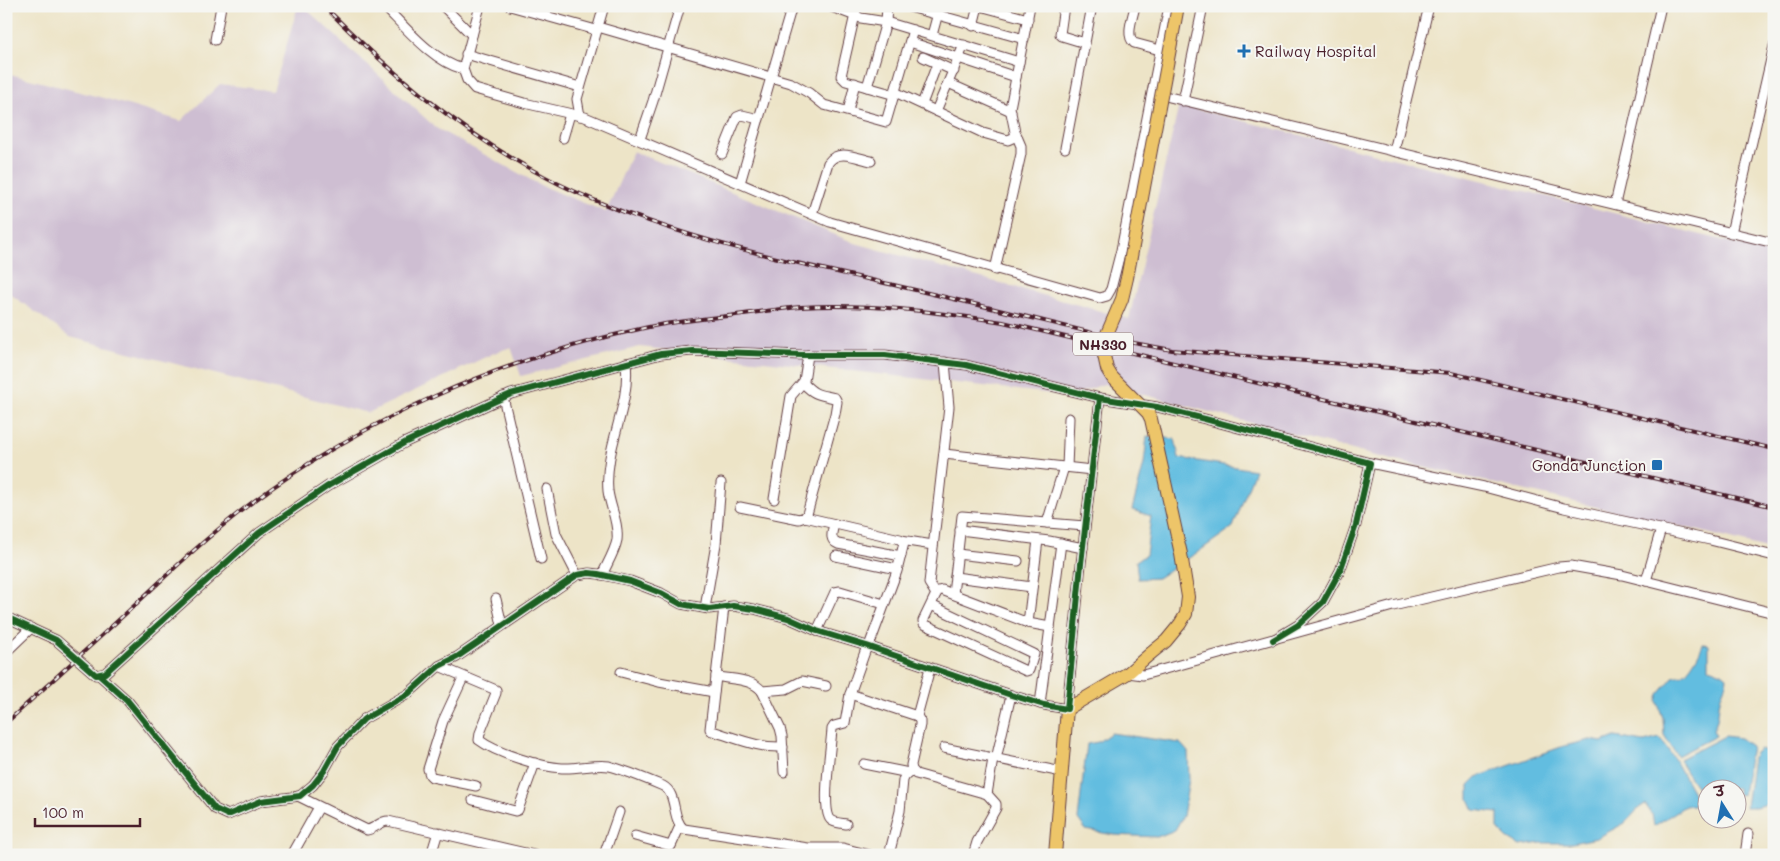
<svg xmlns="http://www.w3.org/2000/svg" width="1780" height="861" viewBox="0 0 1780 861" font-family="Mali,'Playpen Sans Deva',sans-serif">
<rect width="100%" height="100%" fill="#f6f6f2"/>
<filter id="ink" filterUnits="userSpaceOnUse"><feTurbulence type="fractalNoise" baseFrequency=".02" numOctaves="2"/><feDisplacementMap in="SourceGraphic" scale="10" xChannelSelector="R" yChannelSelector="G"/><feConvolveMatrix kernelMatrix="1 2 1 2 8 2 1 2 1" color-interpolation-filters="sRGB"/></filter>
<filter id="wash" filterUnits="userSpaceOnUse"><feTurbulence type="fractalNoise" baseFrequency=".0096" numOctaves="4" result="noise"/><feDisplacementMap in="SourceGraphic" scale="20" xChannelSelector="R" yChannelSelector="G"/><feGaussianBlur stdDeviation="1.12" result="paint"/><feColorMatrix in="noise" values="0 0 0 0 0 0 0 0 0 0 0 0 0 0 0 0 0 1.4 0 .05"/><feComposite in="paint" operator="in"/></filter>
<g filter="url(#wash)">
<rect width="100%" height="100%" fill="#ede4c7"/>
<path fill="#cebed2" d="M298,6H303L436,128L542,186L606,212L633,151L855,243L1129,319L1179,105L1774,253V550L1696,530L1375,456L1104,384L1071,396L640,347L521,376L511,347L494,353L368,413L70,337L6,291V73L107,99L181,121L220,84L273,91Z"/>
<g fill="#62bde0" stroke="#566e86">
<path d="M1147,436L1175,439L1179,458L1255,470L1233,527L1198,552L1158,578L1138,579L1136,561L1146,555L1151,516L1132,510L1144,464Z"/>
<path d="M1703,644L1709,645V668L1722,673L1727,677C1727,683 1724,687 1722,693C1717,705 1720,719 1713,730L1716,736L1677,756L1664,735L1663,718L1657,701L1659,694L1673,677C1676,676 1679,676 1682,675C1690,671 1700,652 1703,644Z"/>
<path d="M1111,733L1180,743L1188,752L1189,779L1183,816L1175,830L1157,837L1114,835L1086,830L1078,819L1087,744L1098,742Z"/>
<path d="M1725,736L1740,738L1751,746L1743,794L1738,795V788H1708L1706,800L1685,771L1680,759Z"/>
<path d="M1615,737L1644,742L1660,738L1675,760L1699,804L1685,806L1654,826L1652,814L1645,804L1639,808L1625,823L1597,838L1572,843H1541L1520,846L1507,838L1498,829V813L1474,810L1469,799V785L1477,777L1564,746L1590,740L1602,742Z"/>
<path d="M1760,749L1774,754V803L1755,807H1746L1753,758L1755,753Z"/>
</g>
</g>
<g filter="url(#ink)">
<g fill="none" stroke-linecap="round" stroke-linejoin="round">
<g stroke="#623d42" stroke-width="11">
<g id="minor">
<path d="M384,6C406,28 433,61 463,69"/>
<path d="M443,6L472,35"/>
<path d="M480,6L463,69L467,80L475,89L524,103L585,117L830,222L1100,298L1107,296L1111,289L1121,250L1169,6"/>
<path d="M510,6L596,30"/>
<path d="M829,6L861,18L886,22L1019,62"/>
<path d="M857,6L841,76L846,81L895,95"/>
<path d="M906,6L1024,39"/>
<path d="M980,6L1028,19"/>
<path d="M1064,6L1060,34L1062,36L1085,43"/>
<path d="M1135,6C1133,17 1125,35 1134,43L1160,50"/>
<path d="M973,26L978,6"/>
<path d="M598,27L791,83L809,93L824,105L886,122L913,30"/>
<path d="M932,35L940,6"/>
<path d="M215,40L221,6"/>
<path d="M910,42L1016,77"/>
<path d="M466,54L580,87"/>
<path d="M923,57L954,71"/>
<path d="M948,83L1011,111"/>
<path d="M867,87L886,22L887,6"/>
<path d="M895,92L983,133L1008,140L1017,136"/>
<path d="M1157,94L1774,243"/>
<path d="M1183,101L1203,6"/>
<path d="M922,104L937,64"/>
<path d="M848,111L855,83"/>
<path d="M936,111L964,45"/>
<path d="M580,116L577,99L604,6"/>
<path d="M563,138L570,114"/>
<path d="M640,139L653,101L680,6"/>
<path d="M1065,148L1092,6"/>
<path d="M1394,151L1429,6"/>
<path d="M722,154L737,117L742,115L759,119"/>
<path d="M740,183L792,6"/>
<path d="M1615,204L1661,6"/>
<path d="M812,214L828,163C838,148 857,158 871,161"/>
<path d="M1731,233L1774,46"/>
<path d="M995,270L1021,154V146L1015,132L1010,108L1030,6"/>
<path d="M503,397L541,559"/>
<path d="M944,454L1092,470"/>
<path d="M1370,463L1484,487L1564,508L1710,540L1774,556"/>
<path d="M1067,467L1069,418"/>
<path d="M547,489L556,534L577,575"/>
<path d="M774,499L791,396L804,381L808,355"/>
<path d="M740,507L799,519L805,517L807,514L835,414L837,402L835,398C818,394 816,396 803,383"/>
<path d="M805,517L900,539L904,543L897,571L869,646"/>
<path d="M1047,523L1064,467"/>
<path d="M834,524C832,533 829,540 838,544L901,556"/>
<path d="M960,530L1049,541L1083,548"/>
<path d="M901,540L933,545"/>
<path d="M957,554L1018,561"/>
<path d="M836,556L897,569"/>
<path d="M602,575C607,564 615,551 617,540C619,523 610,507 608,491C604,447 631,406 626,363"/>
<path d="M955,577L1032,587"/>
<path d="M1646,581L1661,529"/>
<path d="M936,594L929,583L949,407L945,362"/>
<path d="M953,594L962,516L1085,526"/>
<path d="M496,599L502,625"/>
<path d="M931,605L1034,654L1029,670L1026,671L924,624L923,621L936,594L938,591L942,590L1028,623L1050,627"/>
<path d="M724,607L710,729L712,731C737,738 756,748 783,747"/>
<path d="M705,608L716,544L721,483"/>
<path d="M6,617L56,640L96,675L105,673L259,533L328,486L406,442L511,394L661,354L692,351L802,355H885L966,365L1100,398L1157,407L1205,419L1370,463L1356,525L1340,571L1323,602L1298,625L1273,640"/>
<path d="M1028,623L1038,540"/>
<path d="M817,631L835,592L840,591L884,604"/>
<path d="M6,652L31,628"/>
<path d="M439,666L496,690V693L480,733L479,740C496,753 541,767 562,768C577,769 594,764 609,766C621,769 651,781 663,786C678,794 671,819 684,829L808,848H843L870,855"/>
<path d="M621,672L659,682L714,692"/>
<path d="M1128,673L1143,675L1393,606L1559,567L1571,566L1622,575L1774,613"/>
<path d="M99,675L127,700L215,809L228,815L261,801L300,796L313,785L324,771L338,746L364,719L408,694L439,666L457,657L577,575L589,573L598,574L630,581L661,593L681,604L709,609L733,606L754,609L788,618L817,631L867,646L1011,695L1044,705L1067,709L1081,564L1100,398"/>
<path d="M716,676C731,680 752,678 762,691L780,728L782,736L784,772"/>
<path d="M463,678L443,721L428,769L430,775L432,777L476,786"/>
<path d="M762,691L786,689L802,681L826,686"/>
<path d="M850,694L917,716L920,721V725L911,765L912,770L916,774L987,794"/>
<path d="M1040,704L1061,543"/>
<path d="M917,716L930,668"/>
<path d="M944,748L1062,772"/>
<path d="M996,759L1011,695"/>
<path d="M864,764L909,773"/>
<path d="M298,796L367,830C375,829 380,821 388,821L534,855"/>
<path d="M473,800L515,811L518,810L535,763"/>
<path d="M846,824C841,823 831,823 829,817C822,802 831,747 832,729L834,726L845,723L850,694L867,646"/>
<path d="M635,836L671,846L680,826"/>
<path d="M292,855L319,807"/>
<path d="M431,855L438,832"/>
<path d="M604,855L619,812"/>
<path d="M889,855L900,811L903,780L905,776L912,770"/>
<path d="M973,855L977,842L996,808V804L987,794L993,759"/>
<path d="M1745,855L1748,834"/>
</g>
</g>
<g stroke="#623d42" stroke-width="14">
<path id="highway" d="M1055,855L1067,709L1128,673L1150,654"/>
</g>
<use href="#minor" stroke="#fff" stroke-width="9"/>
<use href="#highway" stroke="#edc569" stroke-width="12"/>
<g stroke="#4a1f2b" stroke-width="4">
<g id="rail">
<path d="M324,6C393,76 470,140 559,184C665,236 783,260 898,286C977,304 1055,324 1134,343L1172,350L1451,373L1774,449"/>
<path d="M6,723C49,684 92,644 135,605C172,570 209,535 250,504C366,417 502,359 644,328C671,322 700,319 728,316C752,313 776,309 801,307C868,303 937,312 1003,322L1774,507"/>
</g>
</g>
<use href="#rail" stroke="#f6f6f2" stroke-width="2" stroke-dasharray="5.5" stroke-linecap="butt"/>
<g stroke="#623d42" stroke-width="14" stroke-linecap="butt">
<path id="highway-bridge" d="M1150,654L1166,641L1180,624L1186,614L1188,597L1181,554L1151,419L1148,413L1112,377L1107,369L1103,351V343L1122,299L1127,278L1178,6"/>
</g>
<use href="#highway-bridge" stroke="#edc569" stroke-width="12"/>
<g stroke="#f6f6f2" stroke-width="9">
<g id="cycleway">
<path d="M6,617L56,640L96,675L105,673L259,533L328,486L406,442L511,394L661,354L692,351L802,355H885L966,365L1100,398L1157,407L1205,419L1370,463L1356,525L1340,571L1323,602L1298,625L1273,640"/>
<path d="M99,675L127,700L215,809L228,815L261,801L300,796L313,785L324,771L338,746L364,719L408,694L439,666L457,657L577,575L589,573L598,574L630,581L661,593L681,604L709,609L733,606L754,609L788,618L817,631L867,646L1011,695L1044,705L1067,709L1081,564L1100,398"/>
</g>
</g>
<use href="#cycleway" stroke="#1b5e20" stroke-width="6"/>
</g>
</g>
<g fill="#1f6fb2" stroke="#f6f6f2" stroke-width="2">
<path d="M1241.5 43.5h5v5h5v5h-5v5h-5v-5h-5v-5h5z"/>
<rect x="1651" y="459" width="12" height="12" rx="2.5"/>
</g>
<g text-anchor="middle" dominant-baseline="central" stroke-width="4" stroke-linejoin="round" paint-order="stroke">
<rect fill="#f6f6f2" stroke="#7e6067" stroke-width="1" x="1073" y="332.5" width="60" height="23" rx="4"/>
<g font-size="14" font-weight="bold" fill="#4a1f2b">
<text x="1103" y="344">NH330</text>
</g>
<g font-size="15" fill="#4a1f2b" stroke="#f6f6f2" text-anchor="start">
<text x="1255" y="51">Railway Hospital</text>
<text x="1646" y="465" text-anchor="end">Gonda Junction</text>
</g>
</g>
<rect width="1780" height="861" fill="none" stroke="#f6f6f2" stroke-width="25"/>
<g transform="translate(1722 804) rotate(349)"><circle r="24" fill="#f6f6f2" stroke="#b1a0a2"/>
<path d="M0-4L9 19L0 12L-9 19Z" fill="#1f6fb2"/>
<text y="-8" font-size="14" font-weight="bold" text-anchor="middle" fill="#4a1f2b">उ</text>
</g>
<path d="M35 818v8h105v-8" fill="none" stroke="#4a1f2b" stroke-width="2.5"/>
<text x="42" y="818" font-size="15" fill="#4a1f2b" stroke="#f6f6f2" stroke-width="4" paint-order="stroke">100 m</text>
</svg>
